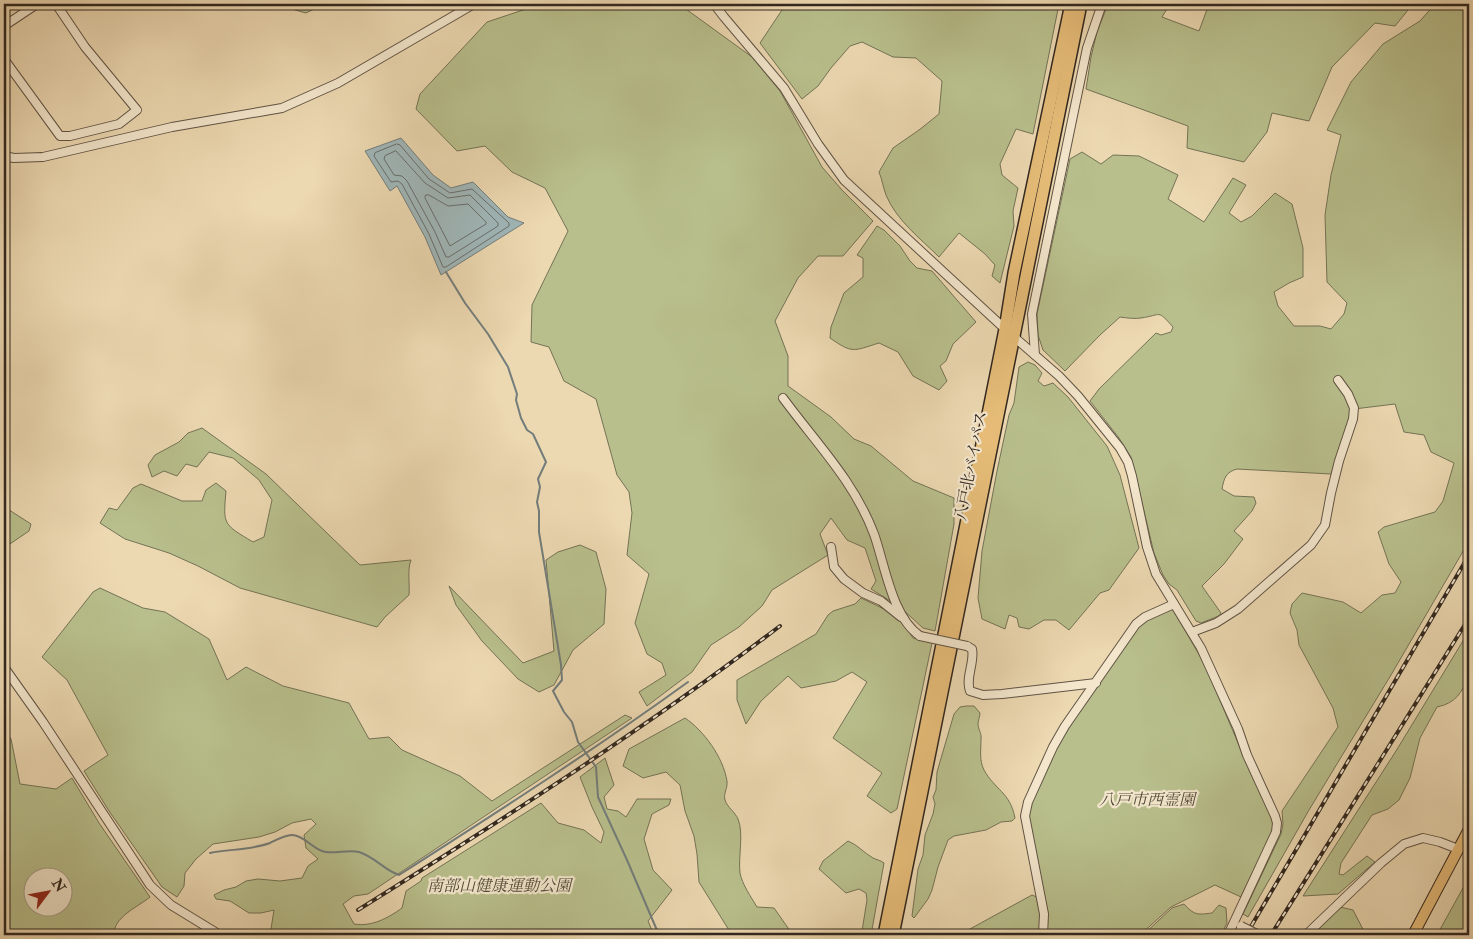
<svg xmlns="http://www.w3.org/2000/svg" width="1473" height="939" viewBox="0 0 1473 939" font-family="'IM FELL Double Pica','Noto Serif JP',serif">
<rect width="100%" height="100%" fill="#ecd8b1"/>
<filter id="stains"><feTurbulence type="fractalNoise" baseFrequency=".004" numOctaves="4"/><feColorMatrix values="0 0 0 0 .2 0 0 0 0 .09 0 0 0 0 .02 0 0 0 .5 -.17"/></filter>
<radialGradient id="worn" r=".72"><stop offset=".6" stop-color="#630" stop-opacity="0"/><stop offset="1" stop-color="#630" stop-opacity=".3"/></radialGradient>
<g fill="#b8bf8c" stroke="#747356" fill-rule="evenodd">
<path d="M274,4H331L320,6L306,13Z"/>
<path d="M537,4H679L752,57L780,91L822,167L842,190L873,221L843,256H818L798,278L775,321L788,356V386L831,417L854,439L871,446L913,481L954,498V524L935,631L923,628L900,607L871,589L876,581L865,548L847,540L831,518L820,534L828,555L772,590L762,606L739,627L711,645L692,672L647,706L639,692L666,675L662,663L647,654L635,623L649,574L627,555L632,513L629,492L617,475L596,399L564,381L549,347L531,342L532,305L568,231L545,188L512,172L485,146L457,151L416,109L420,94L487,22L532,7Z"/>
<path d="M786,4H1059L1033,134L1016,129L1000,164L1002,175L1018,188L1013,211L1014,226L1000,283L992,276L995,265L985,254L959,233L939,257C921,239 896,220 886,195C883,187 882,179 879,172L893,148L919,130L939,114L942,81L916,58L893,57L862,42L850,46L831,68L818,86L802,99L760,43Z"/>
<path d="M1108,4H1170L1162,17L1199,31L1209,4H1413L1395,26L1375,23L1332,67L1309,121L1272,113L1267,132L1244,162L1187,148L1188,126L1086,89L1091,57L1097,32Z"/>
<path d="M1435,4H1469V541L1391,675L1309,810L1248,917L1243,914L1281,834L1283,824L1282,811L1338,727L1333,708L1299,645L1297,630L1290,613L1292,604L1302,593L1343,602L1361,613L1382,595L1395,593L1401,582L1389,564L1378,532L1384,527L1435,512L1443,501L1454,463L1431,452L1424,435L1404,432L1395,404L1354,409L1331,474L1237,469C1226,472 1224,478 1222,489L1234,496L1254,497L1256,503L1252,511L1234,531L1243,539L1224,564L1202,586L1221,613L1219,616L1201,623L1196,621L1177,590L1169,584L1163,575L1154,553L1131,457L1119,438L1090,401L1099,389L1156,333L1161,335L1171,332L1173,327C1157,309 1162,315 1141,318C1135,319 1127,318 1120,317L1100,335L1065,371L1043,350L1038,335L1037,314L1070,159L1082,152L1101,164L1113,155L1139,156L1178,175L1168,199L1204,222L1233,178L1246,185L1229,213L1241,222L1252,216L1275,193L1292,204L1303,248V277L1289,283L1274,292L1278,306L1294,326H1320L1331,329L1344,314L1347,303L1327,282L1325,215L1331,175L1341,135L1327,130L1351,82L1383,44L1420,21Z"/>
<path d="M877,226L884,230L900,246L910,261L917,268L932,271L976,322L953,344L946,361L940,366L947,381L939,390L913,376L898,352L879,343C853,351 853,354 830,338L831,327L844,293L863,277V258L857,255Z"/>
<path d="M1028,362L1035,365L1042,373L1038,381L1044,386L1053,383L1068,397L1107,446L1120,475L1139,548L1109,590L1100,593L1069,630L1056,620H1044L1029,629L1019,627L1017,618L1009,615L1005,629L982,619L978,598L982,551L997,471L1009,415L1014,403L1019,367Z"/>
<path d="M202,428L266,474L360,565L411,560C407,570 410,584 409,595L385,617L377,627L240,588L198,566L169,553L125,539L100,523L109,508L117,510L133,488L141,484L182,501H202L206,490L216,483L226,491C223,525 223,524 253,542L264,537L272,500L259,480L233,458L209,452L197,467L186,464L177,476L164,471L152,477L148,465L155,455L179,442L188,433Z"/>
<path d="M4,504L6,508L31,524L29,531L4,548Z"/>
<path d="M580,545L596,552L606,589L604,624L573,650L554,685L539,692L518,679L482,641L456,605L449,586L523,663L554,651L546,560L558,552Z"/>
<path d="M100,588L143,608L165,612L209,639L227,680L246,667L283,686L349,703L369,739L389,737L402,750L460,776L492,801L625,715L632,718L368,894L354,896L343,904L354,924C372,927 388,918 402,908L406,891L421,881L422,878L541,803L558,823L584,830L601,843L604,832L592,807L580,777L605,758L614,785L604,797L607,809L618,811L626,817L637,799H671L669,805L652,814L644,839L653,870L672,890L648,921L654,935H275L271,929L274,910L261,913H249L230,901L216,899L214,895L224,890L236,887L246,881L258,879L280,881L302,878L308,866L318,859L306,848L304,835L316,824L311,819L292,823L275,832L259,837L213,844L196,859L185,873L184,886L177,897L162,887L109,811L84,771L108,755L67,680L42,657L93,592Z"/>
<path d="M861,598L884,609L902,621L913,638L932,643L897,809L891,813L867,796L882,773L833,738L867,682L852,672L836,681L801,688L788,676L761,701L746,724L737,700V680L816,634L828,615L833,611L855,604Z"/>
<path d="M1172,608L1204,663L1250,771L1273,821V828L1271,834L1241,897L1215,885L1171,907L1140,935H1044L1028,821L1030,800L1039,781L1068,726L1139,624Z"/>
<path d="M1469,631C1469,662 1473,700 1437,707L1420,738L1410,778L1399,800L1388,809L1372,815L1341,863L1339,874L1343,875L1367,856L1375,862L1338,894L1303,896L1396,751Z"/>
<path d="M966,706H974L980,713C980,716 978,721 978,724C978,729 982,734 981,739C981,750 979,760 984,770C995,790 1010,792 1015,818L1012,821L1001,822L986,830L954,836L948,840L938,867L932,890L928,899L914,918L912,916L918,869L923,855L925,835L933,814L935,804L933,797L936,790L937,772L954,714L960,707Z"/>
<path d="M685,718C704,731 723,757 727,781C728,788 723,794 725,800C727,807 735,812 738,819C744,833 738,857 740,873C742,884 751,897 757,907L774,908L793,935H732L699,882L697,854L694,836L685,811L680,785L666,772L643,778L623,766L629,749Z"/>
<path d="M4,730L11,739L20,784L56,789L72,778L99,823L150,897C138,907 113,917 114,935H4ZM32,876H62V906H32Z"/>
<path d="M848,841C858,845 864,853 873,858C877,860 880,860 884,863L871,935L862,931L867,900L866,893L859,889L846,893L819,869L823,861Z"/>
<path d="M1469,877V935H1437Z"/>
<path d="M1032,895L1039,898L1041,916L1039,935H959Z"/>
<path d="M1184,904C1194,915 1197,915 1212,913L1219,905L1226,908L1227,923L1221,935H1143L1172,908Z"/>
<path d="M1340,907L1353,910L1366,935H1310Z"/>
</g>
<path fill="#9fb6b8" stroke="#737d7b" d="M401,138L433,175L451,188L473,182L508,217L524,223L441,275L425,237L397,186L390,191L365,151Z"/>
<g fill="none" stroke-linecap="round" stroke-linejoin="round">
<g stroke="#686e6c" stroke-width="1">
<path d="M397,144L400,145L429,179L450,193L472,189L509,223V226L446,267H443L429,234L402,184L398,181L391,182L374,156L375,153Z"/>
<path d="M396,151L425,183L448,198L470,195L498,223V226L449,257H446L435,232L407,181L402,176L394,175L384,159L385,156Z"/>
<path d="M426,195H429L448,206L468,204L486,222V224L450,246L425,198Z"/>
</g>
<g stroke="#737d7b" stroke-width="2">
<path d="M446,272L465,303L488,334L508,367L517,394L516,400L521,418L527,430L533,434L546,462L538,479L540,487L537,502L539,511V532L561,665L562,680L553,691L564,712L572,722L578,742L596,767L598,797L627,860L659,935"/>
<path d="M210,853C230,849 251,850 270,843C276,840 285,835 292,835C303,835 311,847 322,851C331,855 348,849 359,852C375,857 384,870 399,875C496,813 594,750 688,682"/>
</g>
<g stroke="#605344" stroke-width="10">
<g id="minor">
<path d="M714,4L724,17L784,88L818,144L844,180L1005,329L1059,376L1078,396L1120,448L1128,462L1132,476L1147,547L1156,574L1201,648L1238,729L1247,755L1275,816L1277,823L1276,832L1228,935"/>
<path d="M4,26L37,4"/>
<path d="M4,59L60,136H70L119,124L137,110L85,47L56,4"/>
<path d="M4,156L14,158L43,157L172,127L282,108L338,83L474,4"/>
<path d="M1035,355L1032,314L1087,48L1102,4"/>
<path d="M783,398C816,443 854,481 874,534C885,565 892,617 920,636"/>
<path d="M831,547L834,567L844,579L863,593L881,601L901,617"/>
<path d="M1192,632L1216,623L1238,609L1311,545L1325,525L1331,493L1339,461L1353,419L1354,408L1348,394L1338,380"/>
<path d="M967,646L972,649C975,662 965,678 970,691L983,695L1002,694L1096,683"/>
<path d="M4,667L43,722L150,885L171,905L220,935"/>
<path d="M1043,935L1044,914L1025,816L1028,802L1053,747L1065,726L1136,624L1145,617L1174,604"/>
<path d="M1303,935L1308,933L1381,863L1404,844L1423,838L1440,842L1458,849"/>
</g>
</g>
<g stroke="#31271f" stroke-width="12">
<path id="major" d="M1413,935L1469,829"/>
</g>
<g stroke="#31271f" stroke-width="14">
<g id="highway">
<path d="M884,935L1005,329L1014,273L1071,4"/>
<path d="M893,935L1081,4"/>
</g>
</g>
<use href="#minor" stroke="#f3e6cc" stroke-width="8"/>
<use href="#major" stroke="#e6bc78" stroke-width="10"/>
<use href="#highway" stroke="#e6bc78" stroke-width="11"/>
<g stroke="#31271f" stroke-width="4">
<g id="rail">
<path d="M358,910C502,820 645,729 780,626"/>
<path d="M1246,935L1469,555"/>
<path d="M1271,935L1469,618"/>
</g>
</g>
<use href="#rail" stroke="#f3e6cc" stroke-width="2" stroke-dasharray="5.5" stroke-linecap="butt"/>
<g stroke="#605344" stroke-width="10" stroke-linecap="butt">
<g id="minor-bridge">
<path d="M920,636L967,646"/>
<path d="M1241,926L1259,935"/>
</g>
</g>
<use href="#minor-bridge" stroke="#f3e6cc" stroke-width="8"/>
</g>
<g text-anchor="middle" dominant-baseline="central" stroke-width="4.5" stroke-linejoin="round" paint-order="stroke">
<g font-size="16" fill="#31271f" stroke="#f3e6cc">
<text transform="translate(971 466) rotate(-79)">八戸北バイパス</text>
</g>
<g font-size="16" font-style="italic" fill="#534d3a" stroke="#f3e6cc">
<text x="1147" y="800">八戸市西霊園</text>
<text x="499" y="886">南部山健康運動公園</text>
</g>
</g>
<rect width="1473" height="939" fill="none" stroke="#ecd8b1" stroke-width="20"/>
<rect x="5" y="5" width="1463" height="929" fill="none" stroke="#31271f" stroke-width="2.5"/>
<rect x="10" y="10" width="1453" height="919" fill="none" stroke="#31271f"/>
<g transform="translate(48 892) rotate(58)"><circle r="24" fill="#f3e6cc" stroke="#a59a87"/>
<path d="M0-4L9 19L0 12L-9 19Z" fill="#8f2418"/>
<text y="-8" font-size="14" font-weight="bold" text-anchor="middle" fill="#31271f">N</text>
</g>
<rect width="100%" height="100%" filter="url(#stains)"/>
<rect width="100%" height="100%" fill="url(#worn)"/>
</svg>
